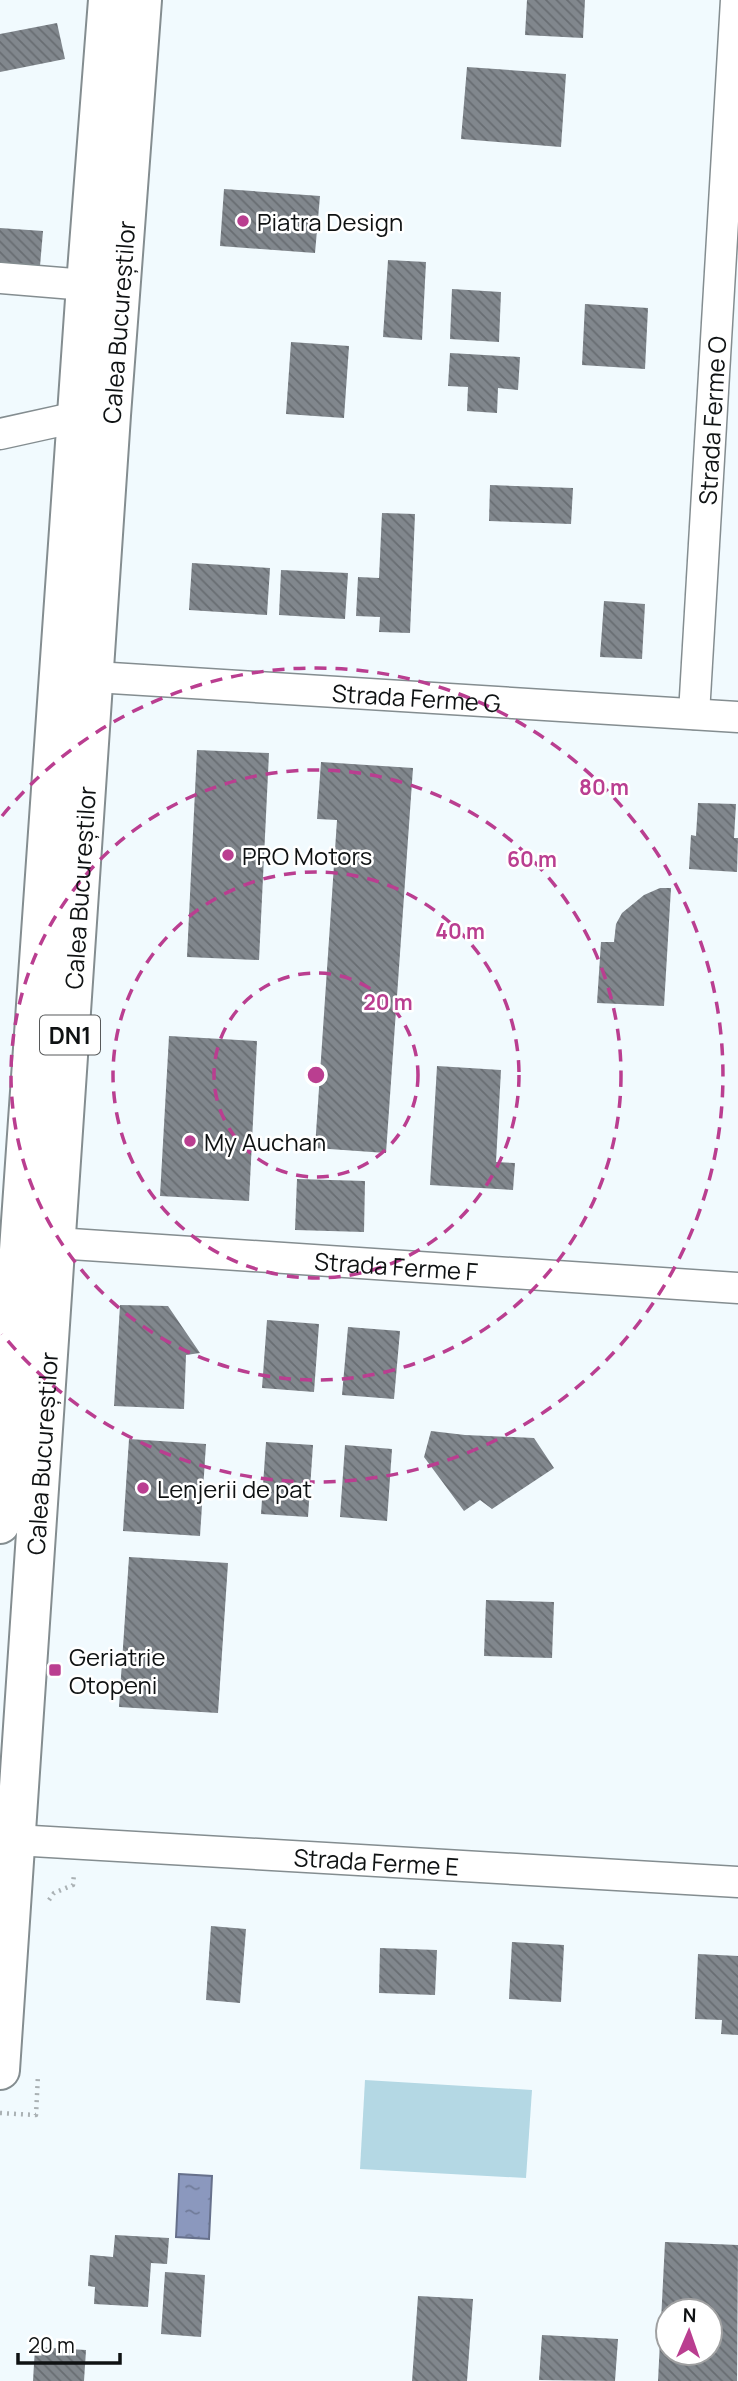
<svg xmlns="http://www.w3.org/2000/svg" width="738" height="2381" viewBox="0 0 738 2381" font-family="Manrope,sans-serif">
<defs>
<pattern id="water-ripples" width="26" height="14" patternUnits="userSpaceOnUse" patternTransform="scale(1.75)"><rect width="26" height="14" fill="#8b98be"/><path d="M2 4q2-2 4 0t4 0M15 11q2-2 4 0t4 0" fill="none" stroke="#707b99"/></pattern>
<pattern id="building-back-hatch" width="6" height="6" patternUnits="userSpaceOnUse" patternTransform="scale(1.75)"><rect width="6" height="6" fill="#81878d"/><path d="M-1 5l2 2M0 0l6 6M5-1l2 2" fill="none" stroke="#686d72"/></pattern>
</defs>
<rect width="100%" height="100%" fill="#f1fafe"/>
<path fill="#b4d8e4" d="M365,2080L532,2090L526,2178L360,2169Z"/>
<path fill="url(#water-ripples)" stroke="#66708b" stroke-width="2" d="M179,2174L212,2176L209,2239L176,2237Z"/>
<g fill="url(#building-back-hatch)" fill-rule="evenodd">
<path d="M527,0H585L583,38L525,35Z"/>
<path d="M57,23L65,59L0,72V34Z"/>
<path d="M467,67L566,74L561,147L461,139Z"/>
<path d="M224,189L320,196L315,253L220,246Z"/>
<path d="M0,228L43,231L40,266L0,263Z"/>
<path d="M388,260L426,262L422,340L383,337Z"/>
<path d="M452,289L501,292L499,342L450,339Z"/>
<path d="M585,304L648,308L645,369L582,365Z"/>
<path d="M291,342L349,346L344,418L286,414Z"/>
<path d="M450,353L520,357L518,390L498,388L497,413L467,411L468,387L448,386Z"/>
<path d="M490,485L573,488L571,524L489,521Z"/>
<path d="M382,513L415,514L410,633L379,632L380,617L356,616L358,577L379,578Z"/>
<path d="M192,563L270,568L267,615L189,610Z"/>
<path d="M281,570L348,573L345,619L279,615Z"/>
<path d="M604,601L645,604L642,659L600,657Z"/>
<path d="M197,750L269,753L259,960L187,957Z"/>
<path d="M321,762L413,768L386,1153L315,1148L337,820L317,819Z"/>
<path d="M698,803L736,804L734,838H738L737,872L689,869L691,835L696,836Z"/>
<path d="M660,888H671L664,1006L597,1003L601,942H614L616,924L622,913L644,895Z"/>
<path d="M169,1036L257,1041L249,1201L160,1196Z"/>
<path d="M437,1066L501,1070L496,1162L515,1163L513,1190L430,1185Z"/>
<path d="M297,1179L365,1181L364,1232L295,1230Z"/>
<path d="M120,1305L168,1306L200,1353L186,1355L184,1409L114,1406Z"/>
<path d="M267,1320L319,1324L314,1392L262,1388Z"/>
<path d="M348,1327L400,1331L394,1399L342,1395Z"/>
<path d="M431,1431L465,1435L534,1438L554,1468L492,1509L480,1500L464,1511L424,1457Z"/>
<path d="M129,1439L206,1444L200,1536L123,1531Z"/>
<path d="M266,1442L313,1445L308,1517L261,1514Z"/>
<path d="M345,1445L392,1449L387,1521L340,1517Z"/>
<path d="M129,1557L228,1563L218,1713L119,1707Z"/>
<path d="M486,1600L554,1602L552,1658L484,1656Z"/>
<path d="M211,1926L246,1929L240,2003L206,2000Z"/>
<path d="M512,1942L564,1945L561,2002L509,1999Z"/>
<path d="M380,1948L437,1950L435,1995L379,1993Z"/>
<path d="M698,1954L738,1956V2035L721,2034L722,2020L695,2019Z"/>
<path d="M115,2235L169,2238L167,2264L151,2263L148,2307L94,2304L95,2287L88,2286L90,2255L113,2257Z"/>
<path d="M665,2242L738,2245L737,2381H658ZM668,2311H710V2353H668Z"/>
<path d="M165,2272L205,2275L201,2337L161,2334Z"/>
<path d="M418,2296L473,2299L467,2381H412Z"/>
<path d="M542,2335L618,2339L615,2381L539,2380Z"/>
<path d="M35,2347L86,2350L84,2381H33Z"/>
</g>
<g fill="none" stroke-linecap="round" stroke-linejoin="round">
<g stroke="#848d90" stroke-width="33">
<g id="street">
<path d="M0,278L86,285"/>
<path d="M0,434L77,417"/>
<path id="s1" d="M95,677L738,717"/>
<path id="s2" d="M694,714L736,0"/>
<path id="s3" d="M56,1243L738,1288"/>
<path id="s4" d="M15,1840L738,1882"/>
</g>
</g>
<g stroke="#848d90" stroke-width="42">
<g id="highway">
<path d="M0,1524L86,285L108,0"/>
<path id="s5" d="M0,2070L111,415L142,0"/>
</g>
</g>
<g stroke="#aab1b4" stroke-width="4.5" stroke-dasharray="2 5" stroke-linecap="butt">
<path d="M49,1900L54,1893L73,1885L74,1874"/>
<path d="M0,2113L36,2115L38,2075"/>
</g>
<use href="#street" stroke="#fff" stroke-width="30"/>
<use href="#highway" stroke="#fff" stroke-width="38"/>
</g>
<g fill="none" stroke="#ba3e90" stroke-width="3.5" stroke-dasharray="12 9">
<circle cx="316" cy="1075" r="102"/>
<circle cx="316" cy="1075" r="203"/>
<circle cx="316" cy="1075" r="305"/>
<path d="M2 816A407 407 0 1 1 2 1334"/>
</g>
<g fill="#ba3e90" stroke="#fff" stroke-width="2.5">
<circle cx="243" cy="221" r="7"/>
<circle cx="228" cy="855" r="7"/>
<circle cx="190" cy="1141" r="7"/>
<circle cx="143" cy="1488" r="7"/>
<rect x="48" y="1663" width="14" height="14" rx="3.5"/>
</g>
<g text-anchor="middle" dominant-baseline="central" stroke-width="5" stroke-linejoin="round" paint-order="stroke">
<rect fill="#fff" stroke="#57595a" stroke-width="2" x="40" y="1015.5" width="60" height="39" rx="5"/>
<g font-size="23" font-weight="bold" fill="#0f1213">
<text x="70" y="1035">DN1</text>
</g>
<g font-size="24" fill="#0f1213" stroke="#fff" text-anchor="start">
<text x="257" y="221">Piatra Design</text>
<text x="242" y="855">PRO Motors</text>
<text x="204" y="1141">My Auchan</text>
<text x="157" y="1488">Lenjerii de pat</text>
<text x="69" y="1656">Geriatrie<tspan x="69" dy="28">Otopeni</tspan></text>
</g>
<g font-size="24" fill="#0f1213" stroke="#fff">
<text stroke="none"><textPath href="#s5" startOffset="1752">Calea Bucureștilor</textPath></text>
<text stroke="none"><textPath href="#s2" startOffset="294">Strada Ferme O</textPath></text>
<text stroke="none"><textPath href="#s1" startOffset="322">Strada Ferme G</textPath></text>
<text stroke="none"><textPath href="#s5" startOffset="1185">Calea Bucureștilor</textPath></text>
<text stroke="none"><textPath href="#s3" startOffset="341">Strada Ferme F</textPath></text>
<text stroke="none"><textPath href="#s5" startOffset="618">Calea Bucureștilor</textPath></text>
<text stroke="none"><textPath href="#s4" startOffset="362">Strada Ferme E</textPath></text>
</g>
</g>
<circle cx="316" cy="1075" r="10" fill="#ba3e90" stroke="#fff" stroke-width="3.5"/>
<g font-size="21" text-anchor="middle" font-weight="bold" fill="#ba3e90" stroke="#fff" stroke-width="5" stroke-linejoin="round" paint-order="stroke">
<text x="604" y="795">80 m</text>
<text x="532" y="867">60 m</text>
<text x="460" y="939">40 m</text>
<text x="388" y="1010">20 m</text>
</g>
<g transform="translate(689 2332) rotate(2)"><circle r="33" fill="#ffffff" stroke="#9fa0a1" stroke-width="2"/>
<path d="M0-5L12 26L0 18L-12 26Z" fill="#ba3e90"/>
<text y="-10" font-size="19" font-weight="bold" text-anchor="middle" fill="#0f1213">N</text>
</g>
<path d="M18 2353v10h102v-10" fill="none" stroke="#0f1213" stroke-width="3.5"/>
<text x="28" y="2353" font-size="21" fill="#0f1213" stroke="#ffffff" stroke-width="5" paint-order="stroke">20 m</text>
</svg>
